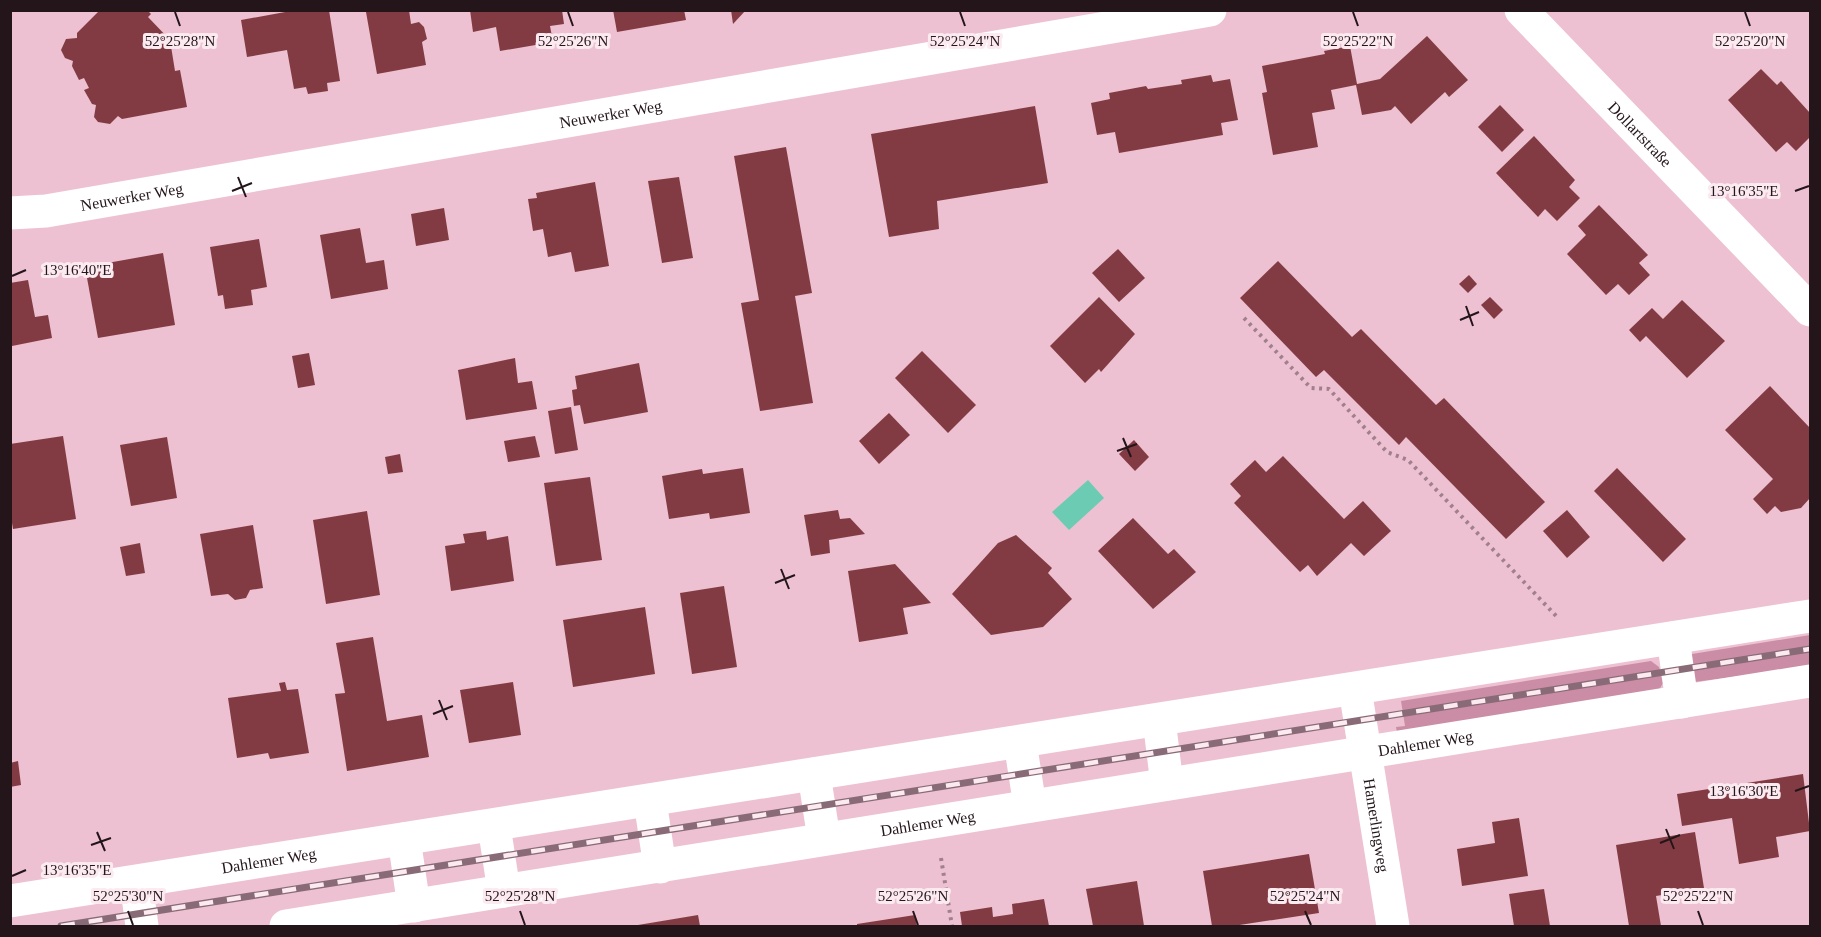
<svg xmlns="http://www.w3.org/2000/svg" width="1821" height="937" viewBox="0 0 1821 937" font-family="'Times New Roman',serif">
<rect width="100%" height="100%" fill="#edc1d1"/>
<g fill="#cb8da5">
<path d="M1810,635V667L1694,682L1689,660L1692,654Z"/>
<path d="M1651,661L1659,667L1663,683L1659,690L1398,738L1396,727L1405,726L1401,701Z"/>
</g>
<path fill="#6cccb3" d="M1088,480L1104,498L1069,530L1052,512Z"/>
<g fill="#833b43">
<path d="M100,10H147L151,14L148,17L170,40L175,71L180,70L187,107L122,119L118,116L110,124L98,122L94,117L96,105L92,104L84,90L89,88L84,78L79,80L72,66L73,61L65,58L61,50L66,39L77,38V33Z"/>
<path d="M296,10H329L340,81L327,83L328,91L308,94L306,87L294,89L287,50L247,57L241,20Z"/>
<path d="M409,10L411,24L419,22L424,27L427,39L422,42L426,65L377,74L366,12Z"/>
<path d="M470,10H562L564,24L550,26L553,42L500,51L496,27L473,32Z"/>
<path d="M613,10H684L686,20L617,32Z"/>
<path d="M731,10H746L733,24Z"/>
<path d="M1427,36L1468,80L1449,97L1445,92L1411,124L1395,106L1391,110L1362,115L1356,85L1331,90L1335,109L1312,113L1318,147L1273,155L1262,93L1267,92L1262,66L1325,54L1324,51L1350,46L1357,84L1380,79Z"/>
<path d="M1761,69L1777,85L1781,81L1810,113V137L1796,151L1787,142L1776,152L1728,100Z"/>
<path d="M1211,75L1213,82L1230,79L1238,120L1221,123L1223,135L1119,153L1115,132L1097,135L1091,103L1110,99L1109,93L1146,86L1148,89L1182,84L1181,80Z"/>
<path d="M1500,105L1524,130L1502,152L1478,127Z"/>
<path d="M1035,106L1048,183L937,201L939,229L889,237L871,134Z"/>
<path d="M1534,136L1575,180L1569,187L1580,198L1557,221L1545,209L1538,217L1496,173Z"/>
<path d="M786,147L812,293L795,296L813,403L760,411L741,303L759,300L734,156Z"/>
<path d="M679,177L693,258L662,263L648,181Z"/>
<path d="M595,182L609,266L575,272L571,252L548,257L543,229L533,231L528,199L537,198L536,193Z"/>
<path d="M1599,205L1648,255L1639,263L1650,275L1629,295L1618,284L1606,295L1567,254L1586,235L1578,226Z"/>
<path d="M444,208L449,240L416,246L411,214Z"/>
<path d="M360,228L366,263L384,260L388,289L331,299L320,235Z"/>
<path d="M259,239L267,287L251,290L253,305L225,309L223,295L218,296L210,247Z"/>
<path d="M1118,249L1145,278L1119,302L1092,273Z"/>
<path d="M163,253L175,325L98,338L85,267Z"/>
<path d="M1278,261L1352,337L1361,329L1436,405L1444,398L1545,502L1506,539L1406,437L1399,445L1324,370L1316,377L1240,298Z"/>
<path d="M1469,275L1477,284L1468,293L1459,284Z"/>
<path d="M28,280L35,317L48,315L52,338L12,346L10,283Z"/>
<path d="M1099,297L1135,334L1101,372L1099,369L1085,383L1050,346Z"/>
<path d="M1490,297L1503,310L1494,319L1481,305Z"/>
<path d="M1682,300L1725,341L1687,378L1646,336L1640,342L1629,330L1652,308L1663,319Z"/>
<path d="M922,351L976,405L948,433L895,378Z"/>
<path d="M309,353L315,385L298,388L292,356Z"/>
<path d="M515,358L518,383L532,381L537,409L466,420L458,370Z"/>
<path d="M639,363L648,412L584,424L580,405L574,406L572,390L577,389L575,376Z"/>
<path d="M1770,386L1810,428V498L1801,508L1781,512L1775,506L1767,514L1753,499L1773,479L1725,430Z"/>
<path d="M571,407L578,450L555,454L548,411Z"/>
<path d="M889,413L910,435L879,464L859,441Z"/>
<path d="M63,436L76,519L13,529L10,511V444Z"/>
<path d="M535,436L540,457L508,462L504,441Z"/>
<path d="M167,437L177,498L131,506L120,445Z"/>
<path d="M1134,440L1149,457L1135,471L1119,454Z"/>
<path d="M400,454L403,472L388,474L385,457Z"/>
<path d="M1283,456L1344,519L1363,501L1391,531L1364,556L1351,543L1317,576L1308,565L1300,572L1234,503L1241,496L1230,484L1255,460L1266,472Z"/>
<path d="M743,468L750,513L710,519L709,513L669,519L662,476L702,469L703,474Z"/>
<path d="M1617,468L1686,539L1663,562L1594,491Z"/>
<path d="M590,477L602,560L556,566L544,483Z"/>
<path d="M838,510L840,519L850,518L865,534L829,540L830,553L811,556L804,515Z"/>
<path d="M1567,510L1590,537L1567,558L1543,531Z"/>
<path d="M367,511L380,595L326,604L313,520Z"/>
<path d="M1133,518L1168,554L1174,549L1196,572L1153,609L1098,551Z"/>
<path d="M253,525L263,588L250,590L246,598L235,600L228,594L211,596L200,534Z"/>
<path d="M486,531L487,540L508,536L514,581L451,591L445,546L465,543L463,534Z"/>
<path d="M1016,535L1052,568L1048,573L1072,599L1043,627L991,635L952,594L998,543Z"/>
<path d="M140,543L145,573L126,576L120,547Z"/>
<path d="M895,564L931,603L903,608L908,634L859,642L848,571Z"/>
<path d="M724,586L737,667L692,674L680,593Z"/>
<path d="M645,607L655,674L573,687L563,620Z"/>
<path d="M373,637L387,721L422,715L429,757L347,771L335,694L345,693L336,643Z"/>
<path d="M285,682L287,690L298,689L309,753L270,759L268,753L237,758L228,698L281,691L279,683Z"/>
<path d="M513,682L521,735L469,743L460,690Z"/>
<path d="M18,761L21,785L10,787V763Z"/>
<path d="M1803,774L1810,831L1776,837L1779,857L1739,864L1732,818L1682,826L1677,794Z"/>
<path d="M1519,818L1528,876L1462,886L1457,849L1495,843L1492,822Z"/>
<path d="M1695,832L1704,888L1656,896L1661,926H1629L1616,845Z"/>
<path d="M1309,854L1319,913L1233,926H1212L1203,871Z"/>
<path d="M1137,881L1144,926H1093L1086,889Z"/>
<path d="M1544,889L1550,926H1514L1509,894Z"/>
<path d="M1044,899L1049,926H962L960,912L992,907L993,917L1013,914L1012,904Z"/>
<path d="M698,915L700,926H638V925Z"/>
<path d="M915,915L917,926H857V924Z"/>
</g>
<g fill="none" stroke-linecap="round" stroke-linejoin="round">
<g stroke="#a0808c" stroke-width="4" stroke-dasharray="3 4.5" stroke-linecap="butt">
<path d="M1244,318L1311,388L1329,389L1387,452L1408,460L1559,619"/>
<path d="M941,858L952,926"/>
</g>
<g stroke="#fff" stroke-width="33">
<path id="s1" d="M1521,10L1810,310"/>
<path id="s2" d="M10,213L46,211L1210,10"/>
<path d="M1673,638L1682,702"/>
<path id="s3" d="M1355,689L1393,926"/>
<path d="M1159,720L1167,784"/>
<path d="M1020,742L1030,806"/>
<path d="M814,774L824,839"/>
<path d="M650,801L660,867"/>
<path d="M494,826L504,891"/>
<path d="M404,839L414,906"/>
<path d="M136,882L142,926"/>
<path id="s4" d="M286,926L1810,681"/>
</g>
<path stroke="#fff" stroke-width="33" id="s5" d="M10,901L1810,616"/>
<g stroke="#886b76" stroke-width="7">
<path id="rail" d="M61,926L1810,649"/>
</g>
<use href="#rail" stroke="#fceaf1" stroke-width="4.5" stroke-dasharray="14" stroke-linecap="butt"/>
</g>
<path fill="none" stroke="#24151b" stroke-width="2" d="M175,12L180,26M568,12L573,26M960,12L965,26M1353,12L1358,26M1745,12L1750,26M238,177L246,197M232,191L252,183M1795,191L1809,186M12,276L26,270M1466,306L1473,326M1460,320L1479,312M1123,438L1131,457M1117,451L1137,444M781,569L789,589M775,583L795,575M439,700L447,720M433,714L453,706M1795,791L1809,786M1666,829L1674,849M97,832L105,851M1660,843L1680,835M91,845L111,838M12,876L26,870M128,911L133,925M520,911L525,925M913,911L918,925M1305,911L1311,925M1698,911L1703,925"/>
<g text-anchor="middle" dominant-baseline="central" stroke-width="6" stroke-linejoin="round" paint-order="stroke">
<g font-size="16" fill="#24151b" stroke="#fceaf1">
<text stroke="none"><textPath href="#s2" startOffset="609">Neuwerker Weg</textPath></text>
<text stroke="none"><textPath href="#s1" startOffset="172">Dollartstraße</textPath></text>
<text stroke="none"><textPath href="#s2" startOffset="123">Neuwerker Weg</textPath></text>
<text stroke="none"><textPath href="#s4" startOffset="1154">Dahlemer Weg</textPath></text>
<text stroke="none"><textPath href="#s4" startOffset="650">Dahlemer Weg</textPath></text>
<text stroke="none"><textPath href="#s3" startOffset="138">Hamerlingweg</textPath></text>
<text stroke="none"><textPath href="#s5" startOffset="262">Dahlemer Weg</textPath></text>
</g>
</g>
<g font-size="15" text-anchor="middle" fill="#24151b" stroke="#fceaf1" stroke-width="6" stroke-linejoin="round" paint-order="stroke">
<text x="180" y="46">52°25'28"N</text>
<text x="573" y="46">52°25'26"N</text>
<text x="965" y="46">52°25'24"N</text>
<text x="1358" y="46">52°25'22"N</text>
<text x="1750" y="46">52°25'20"N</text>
<text x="1744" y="196">13°16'35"E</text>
<text x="77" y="275">13°16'40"E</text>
<text x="1744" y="796">13°16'30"E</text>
<text x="77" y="875">13°16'35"E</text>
<text x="128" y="901">52°25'30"N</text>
<text x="520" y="901">52°25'28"N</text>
<text x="913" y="901">52°25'26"N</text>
<text x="1305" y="901">52°25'24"N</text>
<text x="1698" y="901">52°25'22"N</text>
</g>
<rect width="1821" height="937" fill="none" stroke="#24151b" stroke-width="24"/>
</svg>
